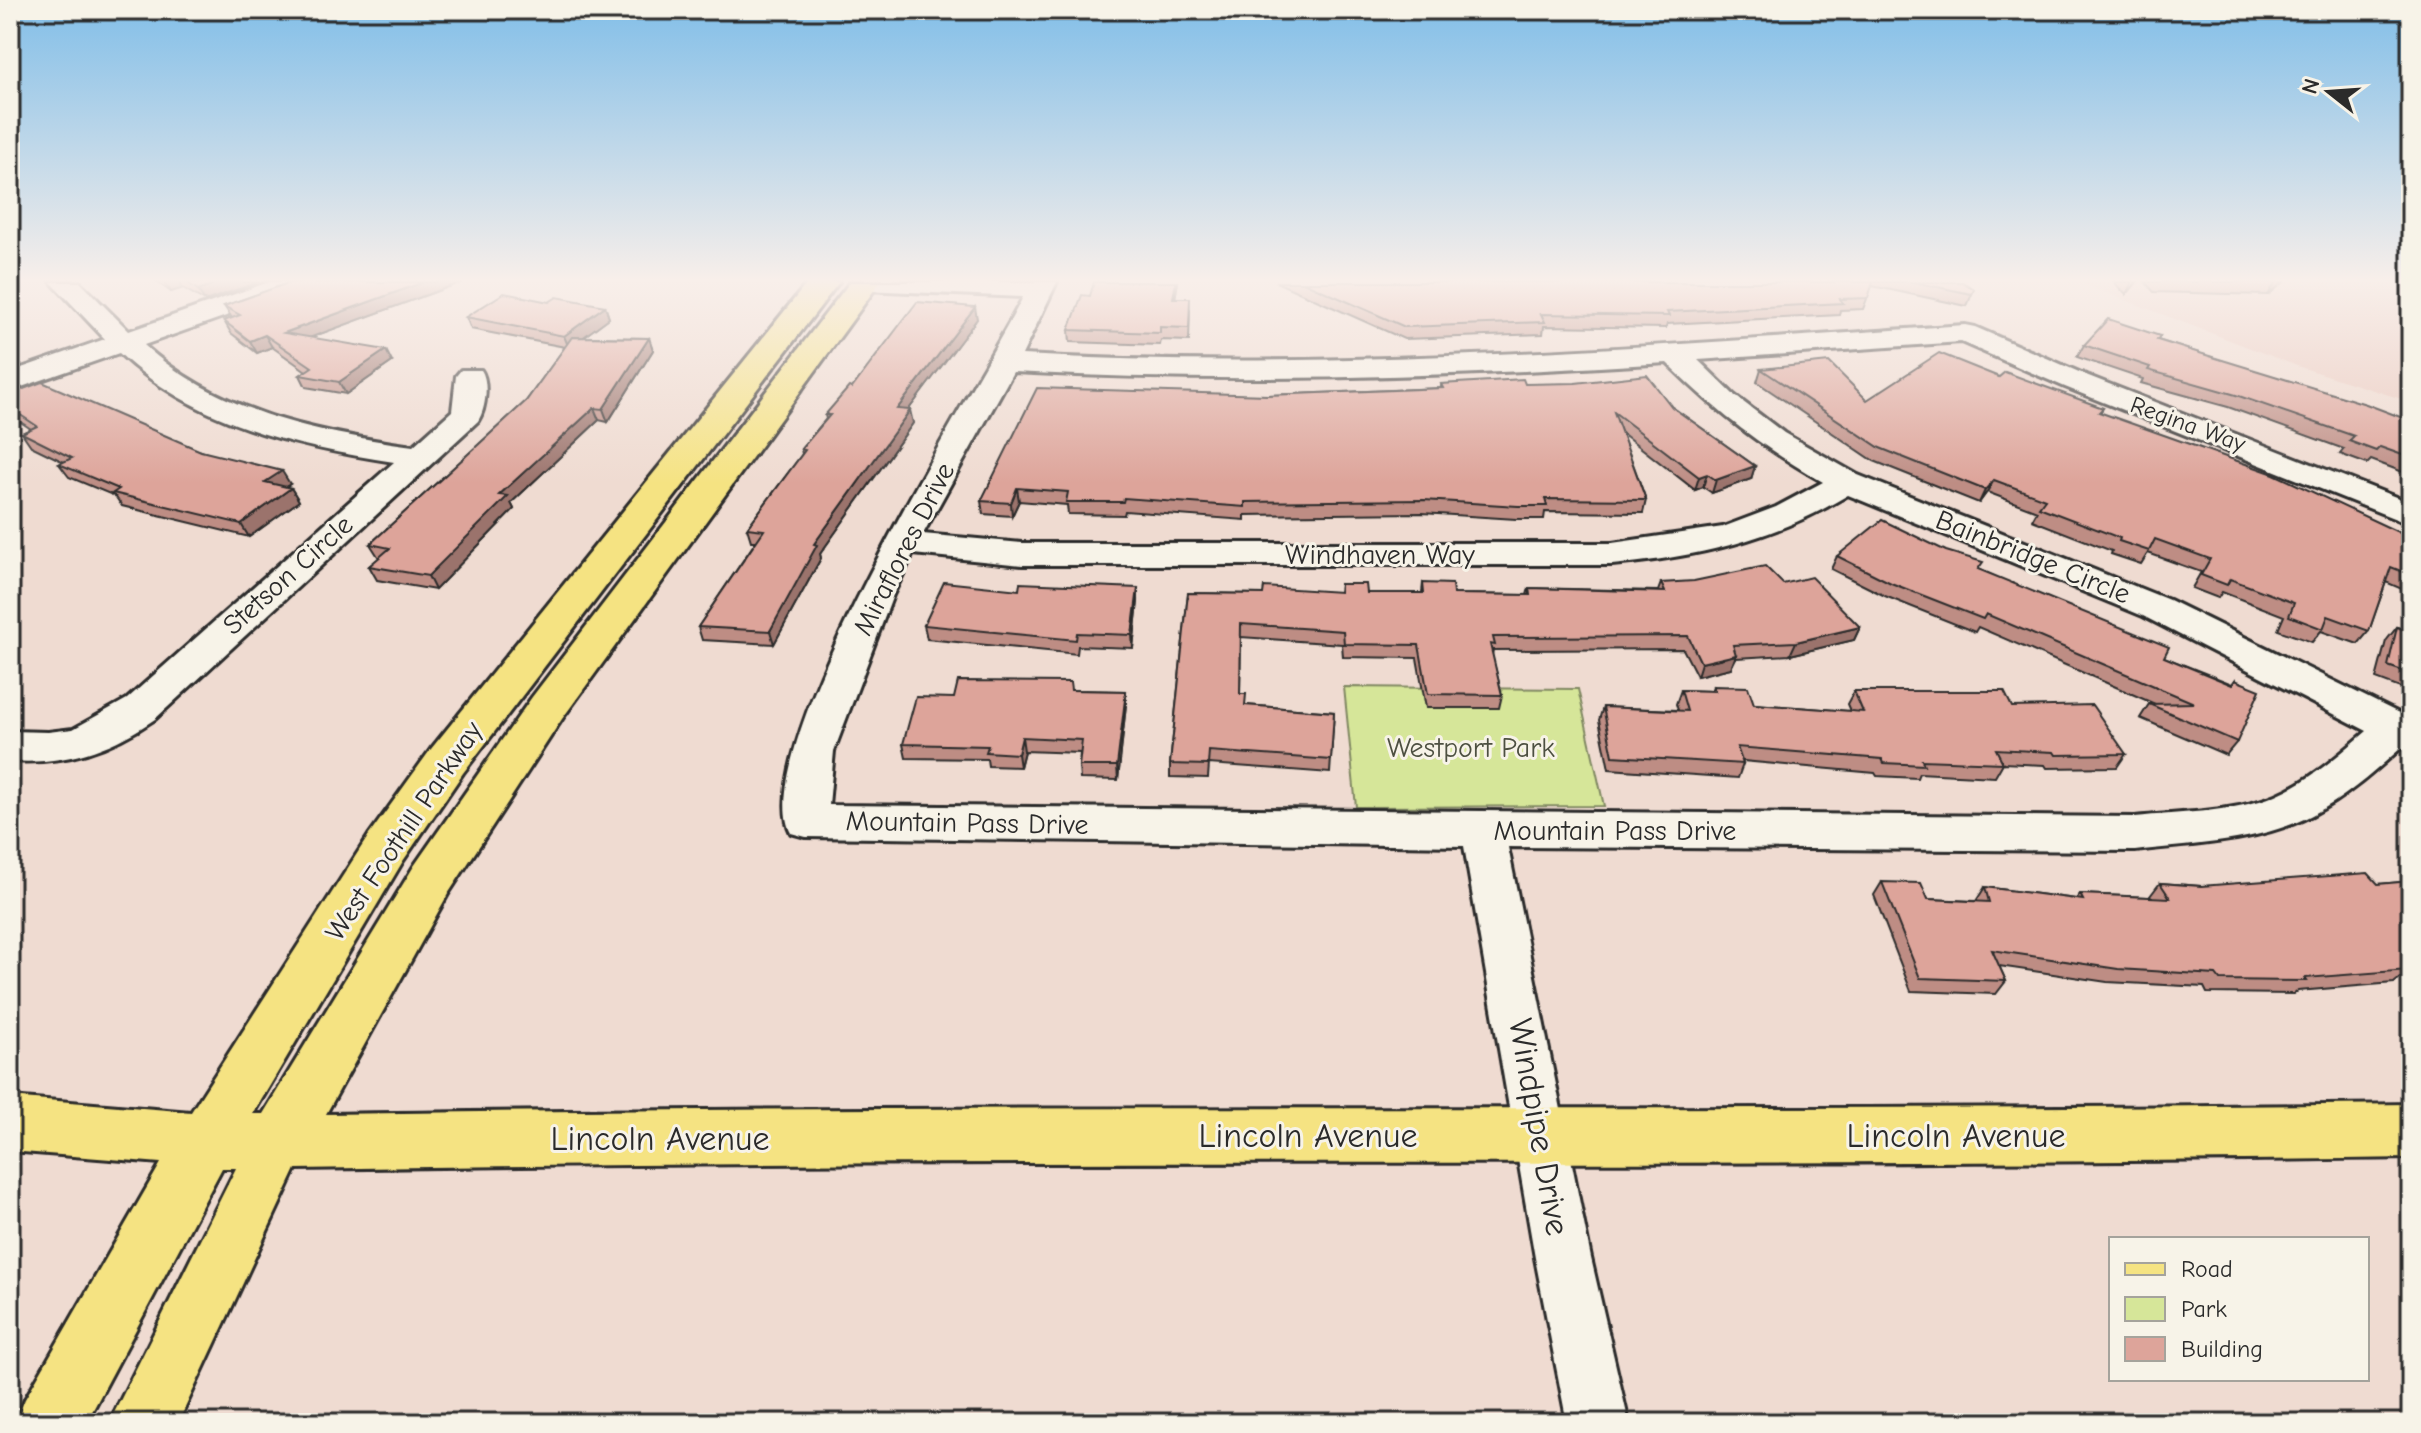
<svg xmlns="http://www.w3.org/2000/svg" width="2421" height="1433" viewBox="0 0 2421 1433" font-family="'Comic Neue',sans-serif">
<rect width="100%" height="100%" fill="#efdbd1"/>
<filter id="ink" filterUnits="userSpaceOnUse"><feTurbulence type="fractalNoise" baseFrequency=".0125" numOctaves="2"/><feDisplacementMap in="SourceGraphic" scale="16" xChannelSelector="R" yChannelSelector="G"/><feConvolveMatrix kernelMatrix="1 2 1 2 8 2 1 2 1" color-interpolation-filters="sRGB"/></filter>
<g filter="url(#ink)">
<path fill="#eacac0" d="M2078,282H2411V402L2297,366Z"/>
<path fill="#d6e699" stroke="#808862" stroke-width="2" d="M1344,687L1578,689L1604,806L1356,807Z"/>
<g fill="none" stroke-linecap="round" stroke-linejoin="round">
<g stroke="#2b2b2b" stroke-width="6">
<g id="minor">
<path d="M51,282H80L129,331L269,282H309L305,288L144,345C219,413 316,432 413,446L452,411L456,376L461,370H481C489,381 486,409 478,421L155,719C110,750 65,765 10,761V731L48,732L73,729L127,699L394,462C295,447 195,424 119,353L10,391V372L105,339Z"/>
<path d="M852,282H1057L1022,355C1338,372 1651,346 1965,325L1975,327L2086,375L2411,503V525L2065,387L1961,342L1698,360L1734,395L1784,433L1858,475L2169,600L2411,719V751L2401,748C2373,773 2345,798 2312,815C2259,843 2193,844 2135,851L1508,847L1591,1258L1629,1423H1567L1535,1258L1464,846L806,837L791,833C746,750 977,387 1023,297L865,290ZM1667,363C1718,413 1760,446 1823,482L1776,507L1723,527L1612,543H1022L923,534L1013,372C1232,384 1449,377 1667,363ZM1848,495L2143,616L2367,731C2339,755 2310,781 2276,795C2234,813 2180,812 2135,817L829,805L834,751L893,595L913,554L1022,565H1612C1698,557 1774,540 1848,495Z"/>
</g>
</g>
<g stroke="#2b2b2b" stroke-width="6">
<path id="major" d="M808,282H839L463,773L403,861L253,1114H263L414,866L532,697L850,282H880L562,719L448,894L326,1114C1021,1103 1716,1113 2411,1104V1158C1706,1168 1001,1157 296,1169L178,1423H109L236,1168H222L86,1423H15L25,1399L161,1163L10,1151V1097L191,1112L369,835L431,749Z"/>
</g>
<use href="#minor" fill="#f7f3e8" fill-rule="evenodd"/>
<use href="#major" fill="#f5e382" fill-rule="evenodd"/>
</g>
<g fill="#be8d84" stroke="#2b2b2b" stroke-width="2">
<path d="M157,282H259L205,301L183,288L171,292Z"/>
<path d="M291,282H462L311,337L392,362L346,394L306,387L300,375L306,371L272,347L257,353L231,333L224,321L232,318L224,306Z"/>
<path d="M1178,282L1175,298L1190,310L1189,341L1161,340L1160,345L1070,342L1069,330L1090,296Z"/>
<path d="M1276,282H1962L1974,289L1967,306L1872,286L1863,309L1840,310L1839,315L1667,324L1666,328L1544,326L1543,334L1404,339Z"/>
<path d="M2114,282H2137L2126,295Z"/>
<path d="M2145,282H2284L2268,295L2154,292Z"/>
<path d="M549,302L605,306L609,318L583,337L649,338L653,350L608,422L599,420L511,503L514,509L435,590L377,580L369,566L379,558L370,544L526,401L565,347L471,329L466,317Z"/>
<path d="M977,319L908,410L913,423L820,554L821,558L774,644L702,640L698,627L756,541H751L747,528L802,454L801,449L826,419L825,415L852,388Z"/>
<path d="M2160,336L2158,340L2411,421V475L2371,460L2367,464L2340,454L2344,449L2228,407L2141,383L2143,379L2077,357L2084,345Z"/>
<path d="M1761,369L1867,400L1999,377L2103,408L2100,413L2411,538V593L2386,582L2369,631L2358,644L2321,631L2312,642L2278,630L2284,616L2222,592L2218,598L2192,588L2201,572L2148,553L2141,564L2111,554L2112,551L2032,520L2037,511L1987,492L1979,503L1874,461L1757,382Z"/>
<path d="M1441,384H1525L1672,407L1755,466L1751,479L1712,493L1703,487L1695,490L1622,433L1646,500L1643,513L1545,512L1544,519H1516L1422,513L1245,515V520L1125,511L1124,515L1068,514L1067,505L1019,501L1012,516L983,514L981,501L1268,395L1441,388Z"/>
<path d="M10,394L201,451L290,484L285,487L291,488L299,501L249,537L122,506L115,496L69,477L59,464L64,462L31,446L22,433L31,429L10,415Z"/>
<path d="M1837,556L1979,569L2164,657L2232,684L2235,680L2237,742L2226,755L2140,718L2149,704H2155L1978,627L1975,632L1885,596L1831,569Z"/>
<path d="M1423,583L1453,594L1527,595L1529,588L1658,591L1661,583L1783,584L1860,627L1854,640L1790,655L1736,658L1731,668L1697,676L1683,649L1493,650L1492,655L1502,695L1499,708H1426L1417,658L1343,657L1342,644L1241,637L1240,694L1245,705L1334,712L1330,773L1209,764L1208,778L1170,777V764L1188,593L1263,594L1339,592L1340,584L1367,593H1422Z"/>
<path d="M1138,601L1133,648L1078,646L1077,654L927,639L924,625Z"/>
<path d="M2397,627L2411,632V692L2376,679L2386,641Z"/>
<path d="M1713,686L1754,704L1850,711L1847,704L1854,691L2012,707L2126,754L2117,767L2047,768L2045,765L2003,763L1995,777L1919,773L1917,778L1877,776L1875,773L1742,761L1743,764L1738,778L1609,769L1599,720L1603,707L1678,710L1676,704L1681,690L1711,691Z"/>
<path d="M1071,690L1126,691V704L1118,780L1080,779L1079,766L1080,753L1024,751L1020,767L988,766L987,759L906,758L903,744L954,698Z"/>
<path d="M2411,881V977L2400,978L2394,983L2298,991L2294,994L2207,993L2204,987L2107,982L1999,966L2006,981L1996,994L1911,991L1874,895L1882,882L1928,899L1976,901L1985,887L2076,899L2080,894L2150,897V896L2160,883L2201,886L2378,884Z"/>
</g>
<g fill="#9b736c" stroke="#2b2b2b" stroke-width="2">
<path d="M164,282H180L183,288L171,292Z"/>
<path d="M219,282H259L205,301L198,290Z"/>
<path d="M424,282H462L290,345L284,333Z"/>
<path d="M1176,282H1178L1173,310V298Z"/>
<path d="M2132,282H2137L2126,295Z"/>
<path d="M2276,282H2284L2268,295Z"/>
<path d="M605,306L609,318L569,348L564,336Z"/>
<path d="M975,307L977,319L900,421L897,409Z"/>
<path d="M265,335L272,347L257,353L250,341Z"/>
<path d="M649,338L653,350L608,422L603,409Z"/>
<path d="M386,350L392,362L346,394L339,382Z"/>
<path d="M594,408L599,420L511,503L514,509L435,590L428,576L499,495Z"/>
<path d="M910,410L913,423L820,554L821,558L774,644L770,631L814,544Z"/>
<path d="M1755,466L1751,479L1712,493L1716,480Z"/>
<path d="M282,471L290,484L273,495L265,482Z"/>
<path d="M1707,474L1703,487L1695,490L1699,477Z"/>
<path d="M1994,480L1987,492L1979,503L1985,490Z"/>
<path d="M291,488L299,501L249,537L241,524Z"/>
<path d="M1017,488L1019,501L1012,516L1011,503Z"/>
<path d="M1138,588V601L1133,648L1132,635Z"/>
<path d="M1860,627L1854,640L1790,655L1796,642Z"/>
<path d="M1736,655L1731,668L1697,676L1701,663Z"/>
<path d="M1126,691V704L1118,780L1117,766Z"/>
<path d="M1022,737L1024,751L1020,767L1018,754Z"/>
</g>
<g fill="#dda49a" stroke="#2b2b2b" stroke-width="2">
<path d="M186,282H219L198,290Z"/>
<path d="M291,282H424L284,333L386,350L339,382L300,375L312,367L265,335L250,341L224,321L240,315L224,306Z"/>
<path d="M1094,282H1176L1173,298H1190L1189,328L1160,327V333L1069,330L1082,295L1090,296Z"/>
<path d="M1303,282H1873L1868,298L1840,299L1843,303L1667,312L1669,316L1541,314L1545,322L1405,327Z"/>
<path d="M1913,282H1962L1974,289L1972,294Z"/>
<path d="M504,293L549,302L557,297L605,306L564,336L466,317Z"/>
<path d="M917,302L975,307L897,409L910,410L814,544L817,545L770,631L698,627L764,530L747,528L805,450L801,449L830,415H825L849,387L852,388Z"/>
<path d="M2108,319L2160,336L2157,340L2366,404L2411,421V458L2380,447L2376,451L2349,441L2354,436L2236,395L2148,370L2150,367L2084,345Z"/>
<path d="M572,337L649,338L603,409L594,408L499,495L508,496L428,576L369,566L390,548L370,544L526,401Z"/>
<path d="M1939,353L1999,377L2005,372L2103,408L2099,412L2274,474L2411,538V575L2391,567L2369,631L2328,616L2323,629L2289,616L2294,603L2230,579L2227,585L2201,575L2210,559L2155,539L2149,551L2119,541L2120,538L2039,507L2045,499L1994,480L1985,490L1880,448L1761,369L1829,362L1867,400Z"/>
<path d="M1647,375L1672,407L1755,466L1716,480L1707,474L1699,477L1614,412L1646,500L1545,499L1547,506H1518L1424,500L1245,502V507L1124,498L1123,502H1066L1068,492L1017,488L1011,503L981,501L1037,388L1268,395L1443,388L1441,384L1523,379L1525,384L1575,383Z"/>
<path d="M42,382L201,451L282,471L265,482L291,488L241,524L113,493L119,489L59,464L72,458L22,433L37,426L10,408V394Z"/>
<path d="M1882,520L1946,551L1983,562L1978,569L2169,647L2164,657L2232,685L2235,680L2260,690L2237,742L2149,704L2194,703L1986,614L1983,619L1891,583L1837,556Z"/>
<path d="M1765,566L1783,584L1811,577L1860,627L1796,642L1733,645L1736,655L1701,663L1688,636L1493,637L1495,645L1490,644L1502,695L1428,694L1419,645L1344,644L1343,631L1241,624L1240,694H1246L1245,705L1334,712L1331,760L1209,751L1208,765L1170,764L1188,593L1263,594L1264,587L1340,592V584H1366L1367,593H1424L1423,583L1452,584L1453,594L1530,595L1529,588L1665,592L1661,583L1694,581Z"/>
<path d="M944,582L1019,590L1020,583L1138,588L1132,635L1077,633L1076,640L924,625Z"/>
<path d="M2397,627L2411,632V674L2388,666Z"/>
<path d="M958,681L1070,682L1071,690L1126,691L1117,766H1079L1082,740L1022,737L1018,754L986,752L988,746L903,744L916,697L954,698Z"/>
<path d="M1713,686L1748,687L1754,704L1863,712L1854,691H2004L2012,707L2092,705L2126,754L2056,755L2054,752L1996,749L2003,763L1922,760L1924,765L1884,763L1882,759L1737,747L1743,764L1613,756L1603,707L1687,711L1681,690L1715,691Z"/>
<path d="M2368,873L2378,884L2411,881V965L2405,966L2409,970L2305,978L2307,981L2220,980L2216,975L2118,969L1992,950L2006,981L1920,978L1882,882L1921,883L1928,899L1989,902L1985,887L2083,900L2080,894L2170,898L2160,883L2201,886Z"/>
</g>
</g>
<linearGradient id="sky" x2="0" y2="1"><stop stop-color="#81bee8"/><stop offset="0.58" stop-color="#f8efea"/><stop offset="1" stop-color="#f8efea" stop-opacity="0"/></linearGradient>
<rect width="2421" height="483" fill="url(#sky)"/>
<g text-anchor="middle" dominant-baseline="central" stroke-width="6" stroke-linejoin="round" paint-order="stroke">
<g font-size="24" fill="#2b2b2b" stroke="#f7f3e8">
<text transform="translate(2188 424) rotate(20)">Regina Way</text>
</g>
<g font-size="28" fill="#2b2b2b" stroke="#f7f3e8">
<text transform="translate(904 549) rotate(-63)">Miraflores Drive</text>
<text x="1380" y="555">Windhaven Way</text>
<text transform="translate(2033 557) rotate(22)">Bainbridge Circle</text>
<text transform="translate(288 575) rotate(-42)">Stetson Circle</text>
<text transform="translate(967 823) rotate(1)">Mountain Pass Drive</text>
<text transform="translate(404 831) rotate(-56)">West Foothill Parkway</text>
<text x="1615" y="831">Mountain Pass Drive</text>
</g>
<g font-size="28" fill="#4d5041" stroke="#f7f3e8">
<text x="1471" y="748">Westport Park</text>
</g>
<g font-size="34" fill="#2b2b2b" stroke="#f7f3e8">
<text transform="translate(1539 1127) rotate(80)">Windpipe Drive</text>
<text x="1308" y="1136">Lincoln Avenue</text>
<text x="1956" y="1136">Lincoln Avenue</text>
<text x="660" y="1139">Lincoln Avenue</text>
</g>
</g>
<rect width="2421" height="1433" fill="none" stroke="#f7f3e8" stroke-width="40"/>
<rect x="20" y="20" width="2381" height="1393" fill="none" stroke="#2b2b2b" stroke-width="3" filter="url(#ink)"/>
<rect x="2109" y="1237" width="260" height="144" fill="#f7f3e8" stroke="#a5a39c" stroke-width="2"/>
<rect x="2125" y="1263" width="40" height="12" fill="#f5e382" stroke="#a5a39c" stroke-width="2"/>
<text x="2181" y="1277" font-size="24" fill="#2b2b2b">Road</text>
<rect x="2125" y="1297" width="40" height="24" fill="#d6e699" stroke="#a5a39c" stroke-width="2"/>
<text x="2181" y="1317" font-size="24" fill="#2b2b2b">Park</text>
<rect x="2125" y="1337" width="40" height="24" fill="#dda49a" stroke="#a5a39c" stroke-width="2"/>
<text x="2181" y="1357" font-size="24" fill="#2b2b2b">Building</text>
<g transform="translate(2329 92) rotate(287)" stroke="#f7f3e8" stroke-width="6" paint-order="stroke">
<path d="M0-6L14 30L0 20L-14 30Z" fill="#2b2b2b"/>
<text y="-12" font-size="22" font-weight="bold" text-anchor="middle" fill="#2b2b2b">N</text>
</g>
</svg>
